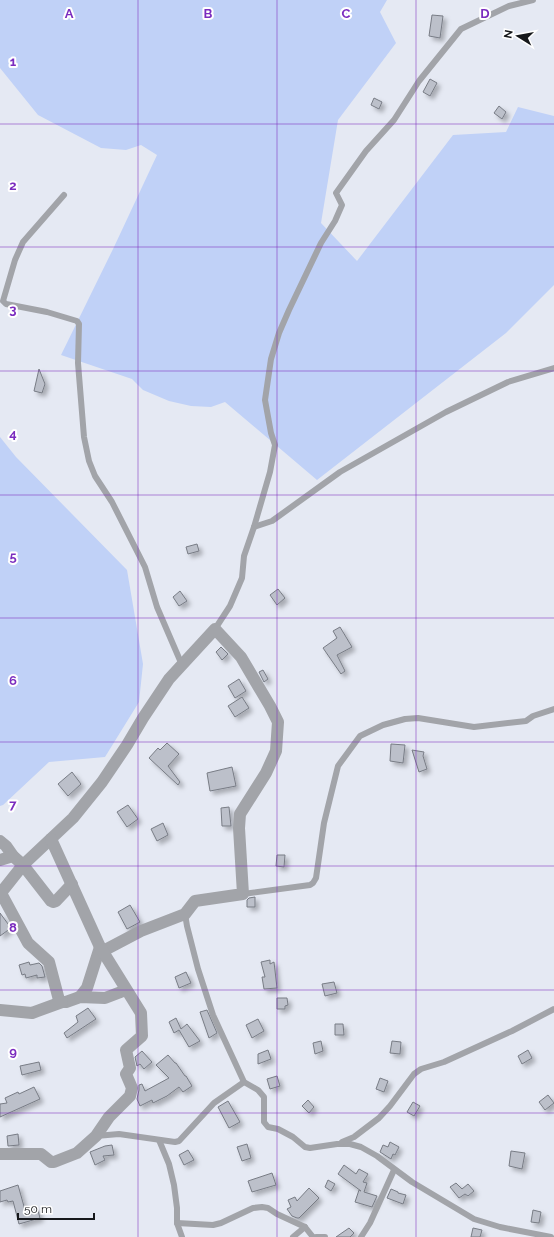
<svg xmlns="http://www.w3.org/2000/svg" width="554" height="1237" viewBox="0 0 554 1237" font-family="Raleway,sans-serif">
<defs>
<filter id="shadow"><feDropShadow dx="3.5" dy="3.5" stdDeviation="2" flood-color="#0004"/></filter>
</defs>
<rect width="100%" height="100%" fill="#e5e9f3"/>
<g fill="#c0d1f7">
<path d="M0,0H387L380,12L396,43L338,120L321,223L357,261L453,135L506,132L518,107L554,116V285L506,333L317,480L225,402L211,407L191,406L169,401L143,390L132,379L61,355L114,247L157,155L141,145L126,150L101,148L38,115L0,68Z"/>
<path d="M0,437L16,457L127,570L143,664L139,702L105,757L49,762L3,805L0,806Z"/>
</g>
<g fill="#bcc0ca" stroke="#787c85" filter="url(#shadow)">
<path d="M432,15L443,16L440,38L429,36Z"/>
<path d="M430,79L437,83L430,96L423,92Z"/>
<path d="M374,98L382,102L379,109L371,105Z"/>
<path d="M499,106L506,112L502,119L494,113Z"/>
<path d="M39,369L45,384L42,393L34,391Z"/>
<path d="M197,544L199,551L188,554L186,547Z"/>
<path d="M278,589L285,598L277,605L270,595Z"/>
<path d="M180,591L187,601L179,606L173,597Z"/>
<path d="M340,627L352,647L337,655L345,671L341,674L323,648L337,638L333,631Z"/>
<path d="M221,647L228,654L222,660L216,652Z"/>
<path d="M263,670L268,679L264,682L259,672Z"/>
<path d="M239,679L246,691L235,698L228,686Z"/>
<path d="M242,697L249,708L235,717L228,706Z"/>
<path d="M167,743L179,754L168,766L180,782L178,785L149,758L158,748L160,750Z"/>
<path d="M391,744L405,745L403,763L390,761Z"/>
<path d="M412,750L424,752L423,756L427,769L419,772Z"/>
<path d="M232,767L236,786L210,791L207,773Z"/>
<path d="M72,772L81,784L68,796L58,784Z"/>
<path d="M128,805L138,819L127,827L117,812Z"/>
<path d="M229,807L231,826H222L221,808Z"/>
<path d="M163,823L168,835L157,841L151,829Z"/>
<path d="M277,855H285L284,867L276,866Z"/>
<path d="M255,897V907H247V900L249,898Z"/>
<path d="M130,905L140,922L127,929L118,912Z"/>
<path d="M0,913L11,928L0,936Z"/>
<path d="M270,960V964L274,962L277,988L264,989L262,977H265L261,962Z"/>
<path d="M29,962L30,965L39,963L42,966L45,977L37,978V975L26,978L25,974L22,975L19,965Z"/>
<path d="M186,972L191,983L179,988L175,977Z"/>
<path d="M334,982L337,993L325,996L322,984Z"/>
<path d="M277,998H287L288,1005L285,1006V1009H277Z"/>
<path d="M88,1008L96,1019L67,1038L64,1033L78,1022L76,1016Z"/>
<path d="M207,1010L217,1033L209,1038L200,1012Z"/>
<path d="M176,1018L181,1029L187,1024L200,1041L189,1047L179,1030L174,1033L169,1022Z"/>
<path d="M258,1019L264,1031L252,1038L246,1025Z"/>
<path d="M335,1024H343L344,1035H335Z"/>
<path d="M321,1041L323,1051L315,1054L313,1043Z"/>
<path d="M392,1041L401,1042L400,1054L390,1053Z"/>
<path d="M268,1050L271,1059L258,1064V1054Z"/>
<path d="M528,1050L532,1058L522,1064L518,1056Z"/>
<path d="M142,1051L152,1062L144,1069L140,1064L137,1066L135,1057Z"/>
<path d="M168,1055L175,1063H176L185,1076H186L192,1086L183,1092L179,1087L167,1096L153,1103L152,1100L140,1106L137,1099L139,1090V1085L142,1084L145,1091L169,1078L156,1065Z"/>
<path d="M39,1062L41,1070L22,1075L20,1066Z"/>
<path d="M277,1076L280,1086L270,1089L267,1079Z"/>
<path d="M380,1078L388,1081L384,1092L376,1089Z"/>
<path d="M34,1087L40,1099L0,1117V1104L7,1103L5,1098L18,1092L19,1094Z"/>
<path d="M548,1095L554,1103L545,1110L539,1102Z"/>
<path d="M308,1100L314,1107L309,1113L302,1106Z"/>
<path d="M228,1101L240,1122L229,1128L218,1107Z"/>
<path d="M413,1102L420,1106L414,1116L407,1112Z"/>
<path d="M18,1134L19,1145L8,1146L7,1136Z"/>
<path d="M390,1142L399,1147L395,1155L393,1154L391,1159L380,1152L383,1145L388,1147Z"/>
<path d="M247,1144L251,1158L242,1161L237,1147Z"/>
<path d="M112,1145L114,1155L103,1156L105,1160L95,1165L90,1152L105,1146Z"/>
<path d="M188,1150L194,1160L184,1165L179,1155Z"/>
<path d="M511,1151L525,1153L522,1169L509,1166Z"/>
<path d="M344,1165L356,1174L359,1169L368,1174L363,1182L367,1183L364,1192L377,1196L372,1207L355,1202L359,1190L361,1191L338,1174Z"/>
<path d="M272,1173L276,1185L252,1192L248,1181Z"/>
<path d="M328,1180L335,1184L331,1191L325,1187Z"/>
<path d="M456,1183L462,1189L468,1184L474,1191L468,1196L465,1194L459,1198L450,1187Z"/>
<path d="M18,1185L25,1210L37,1207L40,1218L19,1224L13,1201L8,1202L7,1200L0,1202V1191Z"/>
<path d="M309,1188L319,1198L299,1218H297L292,1216L287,1209L291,1207L288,1200L295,1197L297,1201Z"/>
<path d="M391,1189L398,1192V1193L406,1195L403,1204L387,1198Z"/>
<path d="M533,1210L541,1212L539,1223L531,1222Z"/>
<path d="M349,1228L354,1233L350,1237H336Z"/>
<path d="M473,1228L482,1230L480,1237H471Z"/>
</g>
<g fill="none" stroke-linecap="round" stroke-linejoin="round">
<g stroke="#a2a4a9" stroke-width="6">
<path d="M64,195L23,242L15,260L3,301L6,304L47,312L77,321L79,324L78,363L84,437L89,461L95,476L112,502L145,567L157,607L182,665"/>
<path d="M254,527L272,521L340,472L446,412L508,382L554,368"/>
<path d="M215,629L230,606L242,578L244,556L254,527L270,472L275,445L271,433L265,400L271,359L279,333L289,310L321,243L335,221L342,205L336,193L366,151L394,120L419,81L461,29L509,6L533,0"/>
<path d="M243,894L310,885L313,883L316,878L324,823L338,766L360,736L383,725L405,719L418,718L474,727L526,721L533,716L554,709"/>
<path d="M185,914L187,926L198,969L213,1015L244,1082L258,1090L264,1097V1122L268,1127L278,1129L293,1137L305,1147L310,1148L337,1144H350L361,1147L377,1156L412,1182L474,1219L500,1227L551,1237"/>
<path d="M96,1136L119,1134L175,1142L179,1141L214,1103L244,1082"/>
<path d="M159,1140L169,1164L174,1185L177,1208V1223L182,1237"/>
<path d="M342,1142L354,1137L379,1118L390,1106L414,1074L421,1069L444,1062L512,1031L554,1009"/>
<path d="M177,1223L213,1225L221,1223L253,1208L262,1207L268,1208L277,1214L305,1227L313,1237"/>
<path d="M293,1237L305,1227"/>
<path d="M316,1237H325"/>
<path d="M361,1237L370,1223L394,1170"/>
</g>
<g stroke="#a2a4a9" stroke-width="12">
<path d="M0,841L6,846L13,856L23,865L51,901L53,902L56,901L72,884"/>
<path d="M0,860L13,856"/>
<path d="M1,893L28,943L49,962L59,1000L62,1002H66L80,997L105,998L126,990"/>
<path d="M0,894L23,865L73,818L102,782L127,745L143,718L169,679L215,629L241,657L270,706L278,722L276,751L266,773L240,814L239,828L243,894L195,901L185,914L141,931L103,951"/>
<path d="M80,997L87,988L100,947"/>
<path d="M0,1010L32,1013L62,1002"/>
<path d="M0,1154H41L51,1162H54L77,1153L96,1136L109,1117L130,1096L132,1088L126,1074L130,1068L126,1050L142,1036L141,1013L100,947L51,839"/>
</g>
</g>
<path fill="none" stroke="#7b2cbf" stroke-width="1" stroke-opacity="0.55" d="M138,0V1237M277,0V1237M416,0V1237M0,124H554M0,247H554M0,371H554M0,495H554M0,618H554M0,742H554M0,866H554M0,990H554M0,1113H554"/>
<g font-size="13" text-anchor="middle" font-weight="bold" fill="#7b2cbf" stroke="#fff" stroke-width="4" stroke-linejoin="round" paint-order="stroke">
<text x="69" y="18">A</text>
<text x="208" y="18">B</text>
<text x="346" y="18">C</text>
<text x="485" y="18">D</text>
<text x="13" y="66">1</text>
<text x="13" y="190">2</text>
<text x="13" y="314">3</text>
<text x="13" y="438">4</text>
<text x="13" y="561">5</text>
<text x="13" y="685">6</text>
<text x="13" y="809">7</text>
<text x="13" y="932">8</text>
<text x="13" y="1056">9</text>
</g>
<g transform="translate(518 36) rotate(281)" stroke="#ffffff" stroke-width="3" paint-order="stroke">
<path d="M0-3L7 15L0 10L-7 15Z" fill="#16181b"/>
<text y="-6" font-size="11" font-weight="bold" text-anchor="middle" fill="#16181b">N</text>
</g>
<path d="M18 1213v6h76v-6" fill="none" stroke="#16181b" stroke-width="2"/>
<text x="24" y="1213" font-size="12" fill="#16181b" stroke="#ffffff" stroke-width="3" paint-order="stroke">50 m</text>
</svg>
